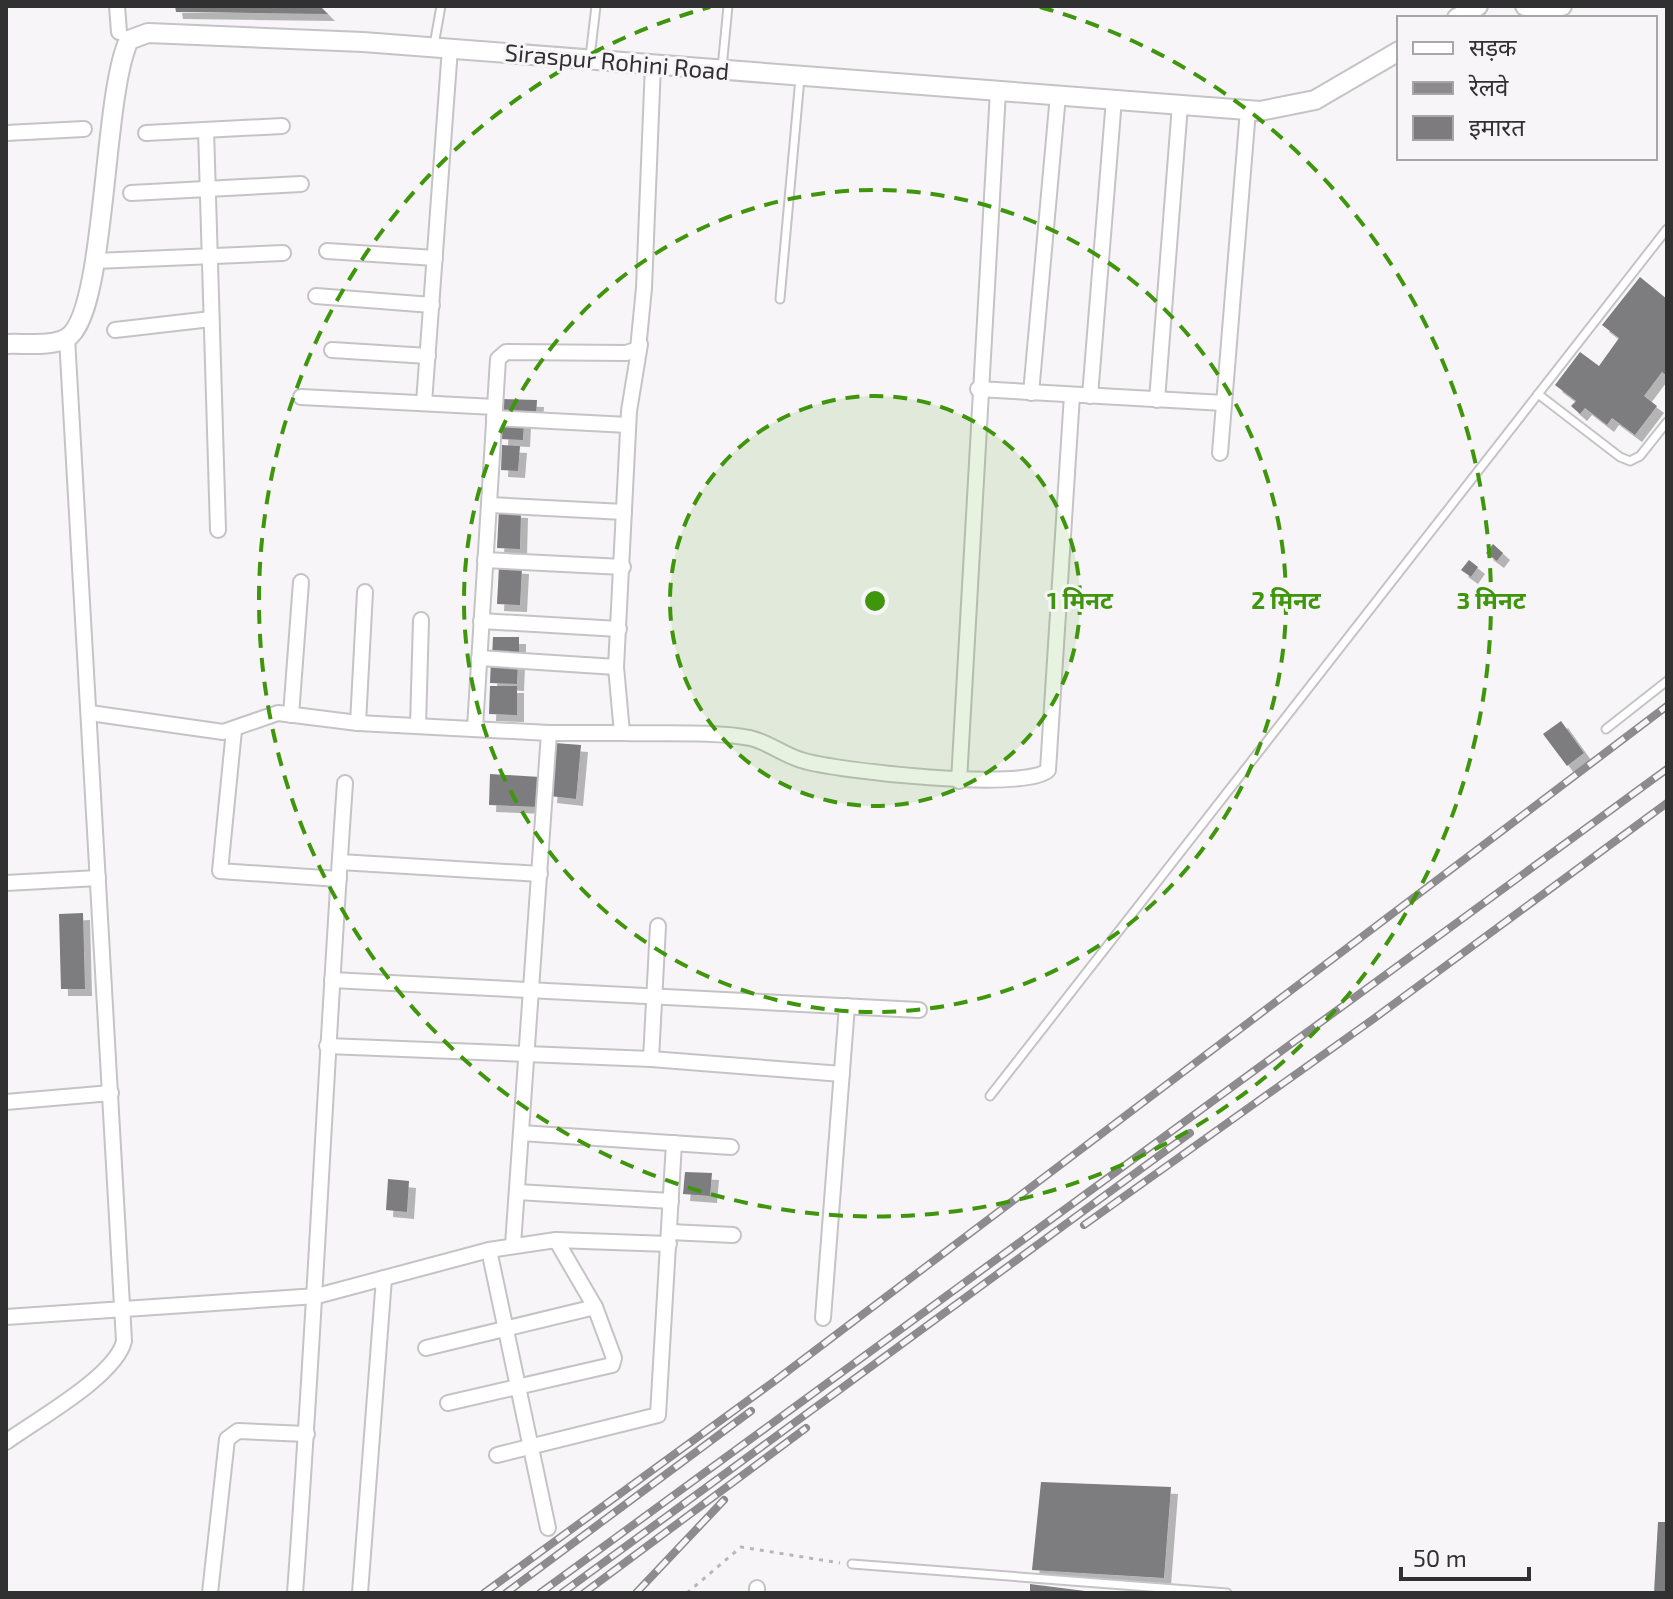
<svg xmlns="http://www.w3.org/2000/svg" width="1673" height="1599" viewBox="0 0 1673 1599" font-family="'Exo 2','Noto Sans Devanagari',sans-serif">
<defs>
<filter id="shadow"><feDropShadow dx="7" dy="7" stdDeviation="0" flood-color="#0004"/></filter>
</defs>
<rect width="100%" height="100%" fill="#f7f5f7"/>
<g fill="#7d7b7e" filter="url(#shadow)">
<path d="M175,6H320L328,14L176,12Z"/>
<path d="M1640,277L1667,299V376L1662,372L1644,396L1657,406L1635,435L1612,418L1607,425L1585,408L1580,414L1571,406L1576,401L1555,385L1580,352L1599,366L1619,338L1602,325Z"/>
<path d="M501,399L537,400L536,415L501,414Z"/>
<path d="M502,419L524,420L523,440L501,439Z"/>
<path d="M502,445L520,446L518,471L501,470Z"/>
<path d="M499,510L521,511L520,549L497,548Z"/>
<path d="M1493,544L1503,553L1497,561L1486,553Z"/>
<path d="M1469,560L1478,567L1471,577L1461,570Z"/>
<path d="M499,566L522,567L520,605L497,604Z"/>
<path d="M493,637H519V658L492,657Z"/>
<path d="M491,659L518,660L517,684L490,683Z"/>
<path d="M490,686H517V715L489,714Z"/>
<path d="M1561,721L1584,753L1567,766L1543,734Z"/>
<path d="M555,743L581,745L576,799L550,796Z"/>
<path d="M490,774L540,777L539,807L489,805Z"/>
<path d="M83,913L85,989H61L59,914Z"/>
<path d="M685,1172L712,1173L710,1196L683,1194Z"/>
<path d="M388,1179L409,1181L407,1212L386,1210Z"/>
<path d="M1041,1482L1171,1487L1164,1578L1032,1570Z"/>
<path d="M1658,1522H1667V1593H1654Z"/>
<path d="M1030,1584L1085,1591V1593H1030Z"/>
</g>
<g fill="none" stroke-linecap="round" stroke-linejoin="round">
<g stroke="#c5c3c6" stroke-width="11">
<g id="service">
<path d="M434,45L441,6"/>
<path d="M590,57L596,6"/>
<path d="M722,68L728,6"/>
<path d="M780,299L800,78"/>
<path d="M1538,394L1620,457L1630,461L1640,456L1667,422"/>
<path d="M1606,729L1667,681"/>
<path d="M990,1096L1667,229"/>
<path d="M852,1564L1227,1593"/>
</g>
</g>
<g stroke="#c5c3c6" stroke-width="18">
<g id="minor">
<path d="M117,6L119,32"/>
<path d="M206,130L218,530"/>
<path d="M6,133L84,129"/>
<path d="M146,133L282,126"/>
<path d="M131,193L301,184"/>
<path d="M327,251L435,258"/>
<path d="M95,261L283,253"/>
<path d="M316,296L432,305"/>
<path d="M115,330L211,319"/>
<path d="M640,344L629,411L616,667L622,733C658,734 717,731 750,738C768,742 784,755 801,760C834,771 1028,792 1048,770L1072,395"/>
<path d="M332,350L428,356"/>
<path d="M978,389L1224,403"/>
<path d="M1031,393L1058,95"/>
<path d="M1090,396L1114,99"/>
<path d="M301,397L495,407"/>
<path d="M1157,400L1180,105"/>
<path d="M424,403L450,48"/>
<path d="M494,418L628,425"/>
<path d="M1220,453L1248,110"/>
<path d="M489,505L624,512"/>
<path d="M485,560L623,567"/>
<path d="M481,621L619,629"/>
<path d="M479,658L616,667"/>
<path d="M90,713L223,732L278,713L358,723L549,733H622"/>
<path d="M291,715L301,582"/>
<path d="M358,723L365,592"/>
<path d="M418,726L421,620"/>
<path d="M475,728L498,359L506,352L626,353L638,349L644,288L653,64"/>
<path d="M234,730L220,871L339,879"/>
<path d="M959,781L998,91"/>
<path d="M340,862L540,874"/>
<path d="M6,883L98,878"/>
<path d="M332,980L919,1010"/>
<path d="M327,1046L651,1059L842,1074"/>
<path d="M651,1059L658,926"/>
<path d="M6,1102L111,1093"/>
<path d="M521,1133L731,1147"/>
<path d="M517,1192L671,1201"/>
<path d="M670,1232L733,1235"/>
<path d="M513,1245L549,733"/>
<path d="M489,1250L548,1528"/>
<path d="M6,1317L317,1296L489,1250L556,1240L669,1244"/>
<path d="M823,1318L847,1006"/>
<path d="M426,1348L595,1307"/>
<path d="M448,1403L612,1365L614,1358L595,1307L556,1240"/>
<path d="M6,1442C36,1420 116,1376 124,1341L67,338"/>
<path d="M497,1455L658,1415L674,1143"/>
<path d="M210,1593L227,1439L238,1431L307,1434"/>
<path d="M295,1593C315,1323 326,1053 345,783"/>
<path d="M360,1593L384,1278"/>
<path d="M757,1593V1588"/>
</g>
</g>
<g stroke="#c5c3c6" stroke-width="22">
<g id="tertiary">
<path d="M1525,6H1562"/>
<path d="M1457,18L1478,6"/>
<path d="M6,344C23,343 52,347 67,338C107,313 102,96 129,40L148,33L363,42L1260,111L1315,100L1399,51"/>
</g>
</g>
<path stroke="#b8b7b8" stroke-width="3" stroke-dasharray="4 6" stroke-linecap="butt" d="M687,1593L741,1547L840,1563"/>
<use href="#service" stroke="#fff" stroke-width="7"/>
<use href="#minor" stroke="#fff" stroke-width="14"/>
<use href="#tertiary" stroke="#fff" stroke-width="18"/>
<g stroke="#8d8b8d" stroke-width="8">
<g id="rail">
<path d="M1084,1225L1372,1020L1667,803"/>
<path d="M484,1593L776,1380L1667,706"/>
<path d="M506,1593L751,1411"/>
<path d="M540,1593L1667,769"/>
<path d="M562,1593L1190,1133"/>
<path d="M584,1593L806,1428"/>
<path d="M636,1593L724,1500"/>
</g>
</g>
<use href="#rail" stroke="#f7f5f7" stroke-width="5" stroke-dasharray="15" stroke-linecap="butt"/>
</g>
<circle cx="875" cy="601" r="205" fill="#3f960c" fill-opacity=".12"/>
<g fill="none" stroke="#3f960c" stroke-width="4" stroke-dasharray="14 10">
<circle cx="875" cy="601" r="205"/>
<circle cx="875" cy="601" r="411"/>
<path d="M1040 7A616 616 0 1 1 710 7"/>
</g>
<g text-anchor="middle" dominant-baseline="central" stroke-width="6" stroke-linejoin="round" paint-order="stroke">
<g font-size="24" fill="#323132" stroke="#f7f5f7">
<text transform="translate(617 61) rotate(5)">Siraspur Rohini Road</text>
</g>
</g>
<circle cx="875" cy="601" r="12" fill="#3f960c" stroke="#f7f5f7" stroke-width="4"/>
<g font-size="24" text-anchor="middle" font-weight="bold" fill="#3f960c" stroke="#f7f5f7" stroke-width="6" stroke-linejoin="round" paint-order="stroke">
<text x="1080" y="609">1 मिनट</text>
<text x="1286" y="609">2 मिनट</text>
<text x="1491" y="609">3 मिनट</text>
</g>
<rect width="1673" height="1599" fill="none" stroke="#323132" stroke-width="16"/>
<rect x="1397" y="16" width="260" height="144" fill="#f7f5f7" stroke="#a8a7a8" stroke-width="2"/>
<rect x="1413" y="42" width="40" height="12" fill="#ffffff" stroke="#a8a7a8" stroke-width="2"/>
<text x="1469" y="56" font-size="24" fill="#323132">सड़क</text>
<rect x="1413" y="82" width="40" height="12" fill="#8d8b8d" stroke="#a8a7a8" stroke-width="2"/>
<text x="1469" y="96" font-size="24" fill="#323132">रेलवे</text>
<rect x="1413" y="116" width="40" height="24" fill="#7d7b7e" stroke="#a8a7a8" stroke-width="2"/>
<text x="1469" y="136" font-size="24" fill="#323132">इमारत</text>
<path d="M1401 1567v12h128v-12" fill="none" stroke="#323132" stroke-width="4"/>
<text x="1413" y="1567" font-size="24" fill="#323132" stroke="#f7f5f7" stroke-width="6" paint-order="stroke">50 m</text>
</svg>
